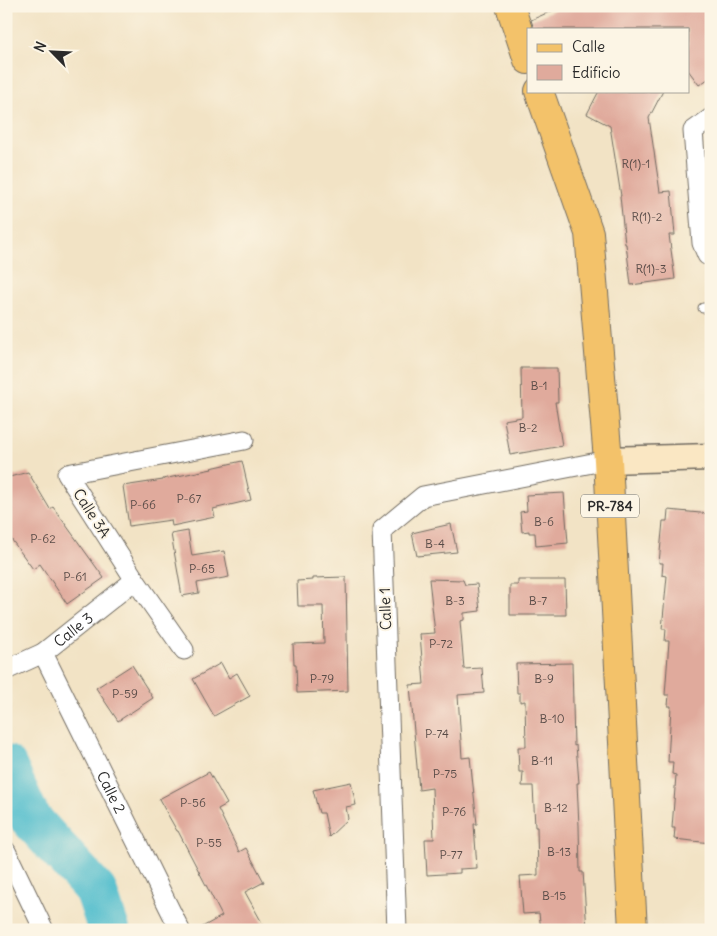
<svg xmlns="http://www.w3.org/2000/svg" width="717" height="936" viewBox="0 0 717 936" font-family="Delius,sans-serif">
<rect width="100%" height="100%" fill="#fcf5e5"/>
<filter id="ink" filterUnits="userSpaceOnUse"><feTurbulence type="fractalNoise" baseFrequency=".02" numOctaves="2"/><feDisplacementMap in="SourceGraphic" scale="10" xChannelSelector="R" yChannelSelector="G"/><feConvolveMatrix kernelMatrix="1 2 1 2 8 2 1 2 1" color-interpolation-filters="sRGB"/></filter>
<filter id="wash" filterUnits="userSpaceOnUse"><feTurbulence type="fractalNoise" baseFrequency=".0096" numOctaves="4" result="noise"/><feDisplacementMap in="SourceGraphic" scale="20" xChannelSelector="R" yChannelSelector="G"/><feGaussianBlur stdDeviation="1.12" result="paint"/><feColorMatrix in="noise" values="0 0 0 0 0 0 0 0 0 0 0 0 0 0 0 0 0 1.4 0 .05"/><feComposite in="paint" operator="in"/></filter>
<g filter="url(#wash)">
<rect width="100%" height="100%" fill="#f2e3c5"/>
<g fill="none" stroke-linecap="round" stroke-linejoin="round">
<path stroke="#53becd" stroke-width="42" d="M6,766L29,817L96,891L109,930"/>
</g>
<g id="blocks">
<g fill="#e0aa9c">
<path d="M563,6H711V77L699,85L688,70V29H534L531,20Z"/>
<path d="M599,91H663L649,118L660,192L671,191L675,235H669L675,279L631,285L626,244H625L620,196H621L610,126L587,114Z"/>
<path d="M521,368H557L558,402H555L562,446L510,455L504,420L522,417Z"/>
<path d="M242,461L251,500L213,509L215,517L172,526L171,520L129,526L123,486L163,480V479L212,469L211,468Z"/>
<path d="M28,472L50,509L53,507L104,578L67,604L40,564L33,569L6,532V478Z"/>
<path d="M564,493L568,543L536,546L535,533H529V531L522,532L520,512L527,511L526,495Z"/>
<path d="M668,510L711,514V532L706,578L711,579V843L674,839L675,828H672L676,775L672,774L673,762H668L671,706H668L669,695H665L669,641H665L666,629H662L667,576L662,575L663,563H659L663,521H667Z"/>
<path d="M451,524L457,552L417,556L412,533Z"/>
<path d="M188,531L192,556L224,551L229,577L197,583L199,593L182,596L171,534Z"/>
<path d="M346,577L348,691L297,693L296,664H294L293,644L324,643L323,606H298L297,581L313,580V578Z"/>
<path d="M429,579L463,580L465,585L477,584L480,611L464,613V620L460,621L464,669L482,668L484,693L458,695L462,758L470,757L477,824H474L477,868L460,869V873L427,875L425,839H434L432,788L419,790L410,685L424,684L420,634L435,633Z"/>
<path d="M518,580H565L566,615H510V585H518Z"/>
<path d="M221,663L229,678L237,673L250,696L214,716L193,679Z"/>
<path d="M572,663L574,746L576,745L579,783H577L579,826L580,872H583L587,930H541L539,913L523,914L520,876L538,875L537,827H535L533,786H522L523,772H519L518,747H526L525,701L520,702V693H517L516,664Z"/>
<path d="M132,665L153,698L118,721L96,688Z"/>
<path d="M209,772L227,804L218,809L239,852L246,848L264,882L245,892L266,930H197L222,916L178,831H177L159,799Z"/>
<path d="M351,782L356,805L346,807L348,819L329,837L324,813H319L313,790Z"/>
</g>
</g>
</g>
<g filter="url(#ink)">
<use href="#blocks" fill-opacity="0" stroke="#716b61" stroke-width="1"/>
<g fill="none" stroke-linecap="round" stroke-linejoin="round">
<g stroke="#716b61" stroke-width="11">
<path id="lane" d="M703,308H711"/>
</g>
<g stroke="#716b61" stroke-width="21">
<g id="street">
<path d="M711,118L693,131L702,243L707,255H711"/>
<path d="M184,650L135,580L67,474L244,440"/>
<path id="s1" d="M43,653L180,930"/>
<path id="s2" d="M6,670L43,653L135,580"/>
<path d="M6,851L44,930"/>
<path d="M397,930L382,530L423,496L608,460"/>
</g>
</g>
<g stroke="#716b61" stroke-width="29">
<path id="secondary" d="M608,460L711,457"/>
</g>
<g stroke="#716b61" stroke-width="30">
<g id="primary">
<path d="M510,6L528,60"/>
<path d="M539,91L589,233L608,460L633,930"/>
</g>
</g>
<use href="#lane" stroke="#fff" stroke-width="9"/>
<use href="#street" stroke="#fff" stroke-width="19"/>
<use href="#secondary" stroke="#fae7c3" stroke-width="26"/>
<use href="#primary" stroke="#f3c26a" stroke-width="28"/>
</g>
</g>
<g text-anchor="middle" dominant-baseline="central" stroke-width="4" stroke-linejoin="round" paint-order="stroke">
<g font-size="12" fill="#584b47">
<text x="636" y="163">R(1)-1</text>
<text x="647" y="216">R(1)-2</text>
<text x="651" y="268">R(1)-3</text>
<text x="539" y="385">B-1</text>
<text x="528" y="427">B-2</text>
<text x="189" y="498">P-67</text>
<text x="143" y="504">P-66</text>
<text x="544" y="521">B-6</text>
<text x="43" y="538">P-62</text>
<text x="435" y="543">B-4</text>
<text x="202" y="568">P-65</text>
<text x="75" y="576">P-61</text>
<text x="455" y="600">B-3</text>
<text x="538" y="600">B-7</text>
<text x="441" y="643">P-72</text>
<text x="322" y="678">P-79</text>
<text x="544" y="678">B-9</text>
<text x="125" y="693">P-59</text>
<text x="552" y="718">B-10</text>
<text x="437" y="733">P-74</text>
<text x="542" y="760">B-11</text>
<text x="445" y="773">P-75</text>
<text x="193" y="802">P-56</text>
<text x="556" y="807">B-12</text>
<text x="454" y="811">P-76</text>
<text x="209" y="842">P-55</text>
<text x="559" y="851">B-13</text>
<text x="451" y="854">P-77</text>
<text x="554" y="895">B-15</text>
</g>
<rect fill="#fcf5e5" stroke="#6a6863" stroke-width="1" x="581" y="494.5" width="58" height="23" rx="4"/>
<g font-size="14" font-weight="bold" fill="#2b2b2b">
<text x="610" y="506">PR-784</text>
</g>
<g font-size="15" fill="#2b2b2b" stroke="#fcf5e5">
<text transform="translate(92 513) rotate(57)">Calle 3A</text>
<text transform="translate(385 609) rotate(-92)">Calle 1</text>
<text stroke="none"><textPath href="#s2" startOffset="79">Calle 3</textPath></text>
<text stroke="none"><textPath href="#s1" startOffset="155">Calle 2</textPath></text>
</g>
</g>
<rect width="717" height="936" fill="none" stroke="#fcf5e5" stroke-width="25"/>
<rect x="527" y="28" width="162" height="65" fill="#fcf5e5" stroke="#a8a49b"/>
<rect x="537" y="44" width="25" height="8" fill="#f3c26a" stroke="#a8a49b"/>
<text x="572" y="52" font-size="15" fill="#2b2b2b">Calle</text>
<rect x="537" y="65" width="25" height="15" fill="#e0aa9c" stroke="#a8a49b"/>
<text x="572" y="78" font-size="15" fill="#2b2b2b">Edificio</text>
<g transform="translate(52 52) rotate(294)" stroke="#fcf5e5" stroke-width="4" paint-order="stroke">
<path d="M0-4L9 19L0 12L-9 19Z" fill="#2b2b2b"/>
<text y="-8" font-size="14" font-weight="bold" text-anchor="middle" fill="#2b2b2b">N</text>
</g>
</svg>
